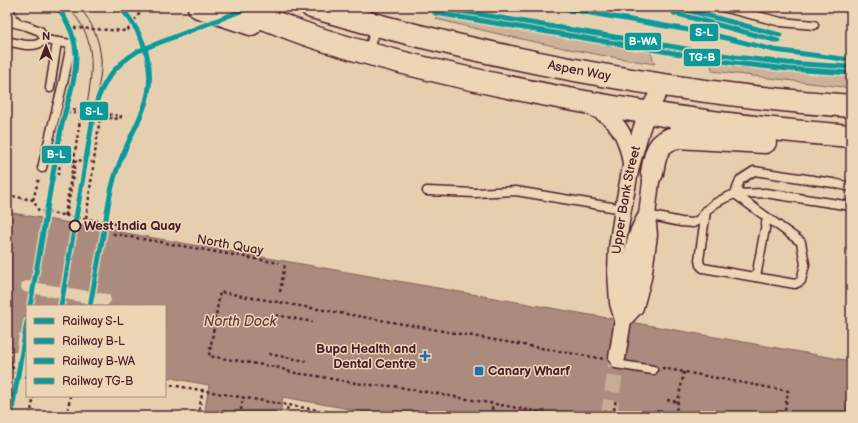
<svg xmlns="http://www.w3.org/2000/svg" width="858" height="423" viewBox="0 0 858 423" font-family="'Balsamiq Sans',sans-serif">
<rect width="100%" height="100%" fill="#e6cfaf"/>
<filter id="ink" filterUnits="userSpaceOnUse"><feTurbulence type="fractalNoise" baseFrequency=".025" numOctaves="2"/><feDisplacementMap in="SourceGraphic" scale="8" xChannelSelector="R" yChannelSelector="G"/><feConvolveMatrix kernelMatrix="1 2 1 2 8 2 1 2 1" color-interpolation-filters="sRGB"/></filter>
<g filter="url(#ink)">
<g fill="#ccb29a" stroke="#8b6862">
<path d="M436,14L650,51L655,64C581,53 509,37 436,19Z"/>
<path d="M711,60L769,68L851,74V88L712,71Z"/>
</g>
<path fill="#ab8b7d" stroke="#84605c" d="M7,212L851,361V416H388L283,397L280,416H204L209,385L165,377V306H27V353L7,350Z"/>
<g fill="#e6cfaf">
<path d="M26,281L107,294L110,296L111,301L107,306H104L25,292L22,290L21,286L22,283Z"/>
<path d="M19,334L27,335V355L16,353Z"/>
</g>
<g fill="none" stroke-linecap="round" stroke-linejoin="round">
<path stroke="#c7ac95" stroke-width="16" stroke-dasharray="16 8" stroke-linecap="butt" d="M609,416L617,358"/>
<g stroke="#4a1f2b" stroke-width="11">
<g id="lane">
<path d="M8,7L13,18L18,23"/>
<path d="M722,7L781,22L814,25"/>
<path d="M7,21L27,26L40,31L45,40L71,44L64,79L42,168"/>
<path d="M7,41C20,44 34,49 45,40"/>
<path d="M368,52L376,26"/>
<path d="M50,88L57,42"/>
<path d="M427,191L475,193L516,191L623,209"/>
<path d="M706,211L699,260L700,265L703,268L795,284L801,281L805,264L801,242L735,194L740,180L754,171L833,183L851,187"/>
<path d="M647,215L681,222L693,223L700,219L706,211L714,204L725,198L735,194L765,193L851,206"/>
<path d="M756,277L767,218"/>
<path d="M616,364L653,370"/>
</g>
</g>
<g stroke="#4a1f2b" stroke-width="19">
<g id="street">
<path d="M591,107C617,117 627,136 631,163"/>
<path d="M630,301C631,269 629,243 647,215"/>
<path d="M623,320L635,307L643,278L649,235L647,215L652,173"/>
<path id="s1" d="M617,358L623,320L618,303L616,271L617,248L623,209L631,166L641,130L647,113L663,85"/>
</g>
</g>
<g stroke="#4a1f2b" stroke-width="25">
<g id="highway">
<path d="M199,7L251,24"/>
<path d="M237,7C263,18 290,29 317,38C397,64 480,82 563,98C658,116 754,129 851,136"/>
<path id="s2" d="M312,7C487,58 669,93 851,106"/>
<path d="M652,173C655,155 656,142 677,137L765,142"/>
</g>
</g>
<g stroke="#4a1f2b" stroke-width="2.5" stroke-dasharray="3 3" stroke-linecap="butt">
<path d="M475,7L474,9L494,12L496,11L495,7"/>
<path d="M500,10V7"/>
<path d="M73,35L75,28L127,31L144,7"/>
<path d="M67,109L121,116L120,119L100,117"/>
<path d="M67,112L100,117L86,219"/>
<path d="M58,175L61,158"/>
<path d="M7,195L33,200L39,211L116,224L114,234L279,263"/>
<path d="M33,200L39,178"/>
<path d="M65,215L81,114"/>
<path d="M66,216L76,160"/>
<path d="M280,292L285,264"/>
<path d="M276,315L313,322"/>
<path d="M269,354L306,361"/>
<path d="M7,356H8L16,375L27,377"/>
<path d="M662,368L788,391L784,416"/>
<path d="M165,384L352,416"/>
<path d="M667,400L678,402"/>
<path d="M68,410L70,396"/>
<path d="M30,416L34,396"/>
<path d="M198,416L203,389"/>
<path d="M240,416L243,397"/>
<path d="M286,416L288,405"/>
<path d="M491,416L493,404"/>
<path d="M563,416L393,386C367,386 342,381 317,376C305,374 291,374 281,368L209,356L220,292L604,359"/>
<path d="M613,416L616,399"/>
<path d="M675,416L684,372"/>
</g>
<use href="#lane" stroke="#edd6b5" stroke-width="8"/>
<use href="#street" stroke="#edd6b5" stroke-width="16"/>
<use href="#highway" stroke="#edd6b5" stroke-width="22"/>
<g stroke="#4a1f2b" stroke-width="1">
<path d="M67,7C97,34 93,70 87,105"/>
<path d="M79,7C92,21 100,41 101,60C102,75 97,92 95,106"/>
</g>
<g stroke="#4a1f2b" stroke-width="2.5" stroke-dasharray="3 3" stroke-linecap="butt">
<path d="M481,7L500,10"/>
<path d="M61,158L92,162"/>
</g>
<g stroke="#edd6b5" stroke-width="8">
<g id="rail-1">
<path d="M556,7L706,33L774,50L851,60"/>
<path d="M61,306L95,106C104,80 114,66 138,51L251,7"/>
</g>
</g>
<g stroke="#edd6b5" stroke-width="8">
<g id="rail-2">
<path d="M30,306C41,247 50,188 61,129C66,104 77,80 76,54C75,37 68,21 57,7"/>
<path d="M90,306C95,279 100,252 105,225C107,211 109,197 113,183C119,157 133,135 143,110C158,73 146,35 120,7"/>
<path d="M11,416L27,322"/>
</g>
</g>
<g stroke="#edd6b5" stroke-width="8">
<g id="rail-3">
<path d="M436,7L735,57L788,63L851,67"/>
<path d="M676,7L780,35"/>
</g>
</g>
<g stroke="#edd6b5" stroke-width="8">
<g id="rail-4">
<path d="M435,13L734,63L788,69L851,73"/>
<path d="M674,13L778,41"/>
</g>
</g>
<use href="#rail-1" stroke="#0b999a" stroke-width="5"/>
<use href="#rail-2" stroke="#0b999a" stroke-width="5"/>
<use href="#rail-3" stroke="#0b999a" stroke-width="5"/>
<use href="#rail-4" stroke="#0b999a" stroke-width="5"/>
</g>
</g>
<circle fill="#edd6b5" stroke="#4a1f2b" stroke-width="2" cx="75" cy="226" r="5.5"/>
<g fill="#1f6fb2" stroke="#edd6b5" stroke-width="1.5">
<path d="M423 350h4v4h4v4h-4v4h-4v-4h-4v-4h4z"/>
<rect x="474" y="366" width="10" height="10" rx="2"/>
</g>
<g text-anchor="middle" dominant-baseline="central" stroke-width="3" stroke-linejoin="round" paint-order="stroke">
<g font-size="13" fill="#4a1f2b" stroke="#edd6b5">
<text stroke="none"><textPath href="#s2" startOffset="275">Aspen Way</textPath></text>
<text stroke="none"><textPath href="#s1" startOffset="160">Upper Bank Street</textPath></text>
<text transform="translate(230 245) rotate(10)">North Quay</text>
</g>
<g font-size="13" font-weight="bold" fill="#4a1f2b" stroke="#edd6b5" text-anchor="start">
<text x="84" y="226">West India Quay</text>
</g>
<g font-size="13" font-weight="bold" fill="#4a1f2b" stroke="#edd6b5" text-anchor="end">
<text x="416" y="349">Bupa Health and<tspan x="416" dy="15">Dental Centre</tspan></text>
<text x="488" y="371" text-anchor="start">Canary Wharf</text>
</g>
<g font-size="14" font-style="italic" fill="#623a40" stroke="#edd6b5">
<text x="240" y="321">North Dock</text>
</g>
</g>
<g stroke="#edd6b5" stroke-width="1.5">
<rect x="689" y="23" width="30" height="19" rx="4" fill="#0b999a"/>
<rect x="624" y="32" width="38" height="19" rx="4" fill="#0b999a"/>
<rect x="683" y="48" width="38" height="19" rx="4" fill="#0b999a"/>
<rect x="79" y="101" width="30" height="20" rx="4" fill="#0b999a"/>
<rect x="41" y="145" width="31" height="19" rx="4" fill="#0b999a"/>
</g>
<g font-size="11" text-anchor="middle" font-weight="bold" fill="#fff">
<text x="704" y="36">S-L</text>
<text x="643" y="45">B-WA</text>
<text x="702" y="61">TG-B</text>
<text x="94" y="115">S-L</text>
<text x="56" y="158">B-L</text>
</g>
<rect width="858" height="423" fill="none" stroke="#edd6b5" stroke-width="24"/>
<rect x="12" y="12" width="834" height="399" fill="none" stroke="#4a1f2b" stroke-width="1.5" filter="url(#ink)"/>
<rect x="26" y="305" width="140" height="92" fill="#edd6b5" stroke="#ac8d7e"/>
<rect x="34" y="318" width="20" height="6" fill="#0b999a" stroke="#ac8d7e"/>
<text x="62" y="325" font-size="12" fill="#4a1f2b">Railway S-L</text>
<rect x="34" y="338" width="20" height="6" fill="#0b999a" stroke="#ac8d7e"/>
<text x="62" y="345" font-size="12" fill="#4a1f2b">Railway B-L</text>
<rect x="34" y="358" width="20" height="6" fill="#0b999a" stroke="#ac8d7e"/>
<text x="62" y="365" font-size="12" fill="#4a1f2b">Railway B-WA</text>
<rect x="34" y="378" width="20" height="6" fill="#0b999a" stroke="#ac8d7e"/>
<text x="62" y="385" font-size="12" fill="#4a1f2b">Railway TG-B</text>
<g transform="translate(46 46)" stroke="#edd6b5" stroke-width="3" paint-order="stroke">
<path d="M0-3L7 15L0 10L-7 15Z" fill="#4a1f2b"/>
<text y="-6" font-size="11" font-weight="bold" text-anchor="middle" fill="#4a1f2b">N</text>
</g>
</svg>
